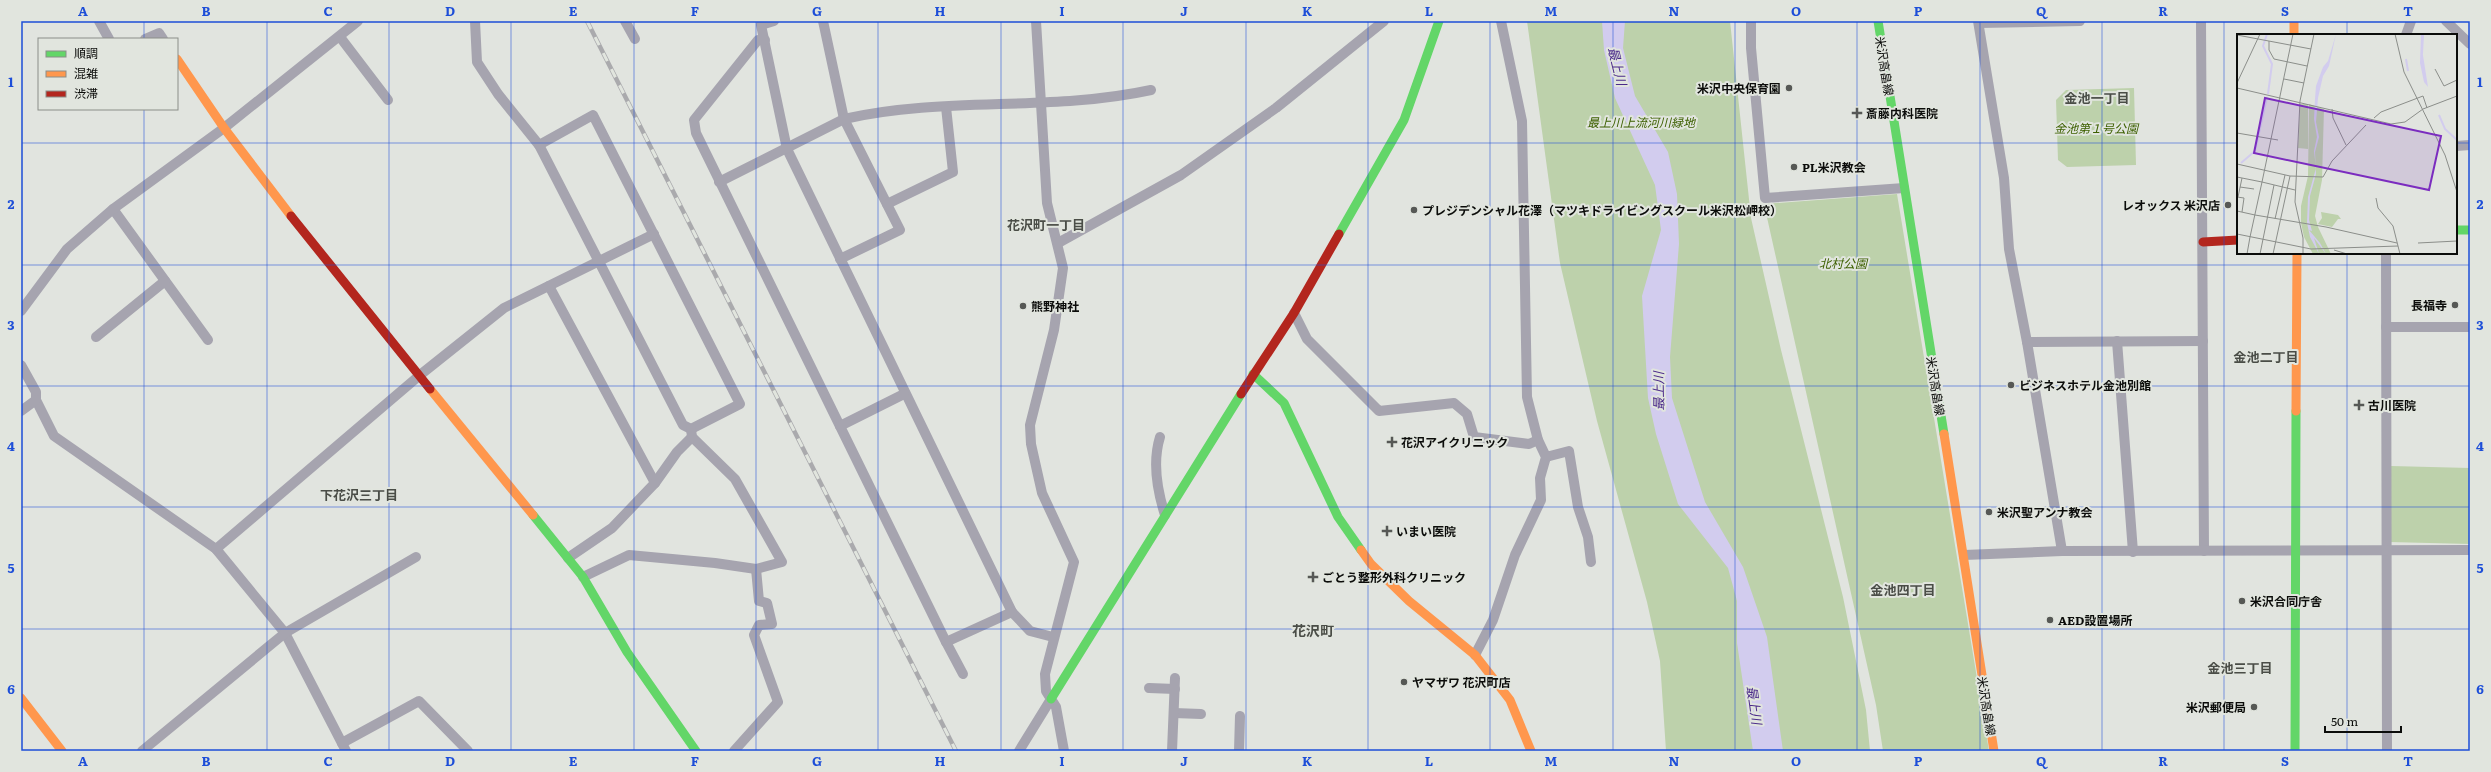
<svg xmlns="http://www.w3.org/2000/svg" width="2491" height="772" viewBox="0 0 2491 772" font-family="Literata,'Noto Sans JP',serif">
<rect width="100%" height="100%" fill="#e1e4df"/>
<g fill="#bdd1ab">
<path d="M1527,21H1730L1751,218L1781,350L1843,597L1866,710L1870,751H1666L1660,661L1647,602L1597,421L1560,263Z"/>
<path d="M2134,88L2136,165L2067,167L2058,160L2056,100L2066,90Z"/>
<path d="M1897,194L1989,751H1883L1876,705L1764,204Z"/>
<path d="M2391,466L2470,468V544L2389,542Z"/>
</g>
<path fill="#d2ccee" d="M1602,21H1625L1623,48L1635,96L1668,152L1677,194L1679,244L1670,357L1672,398L1705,502L1743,567L1767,637L1783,751H1753L1737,643V601L1728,568L1678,504L1656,434L1648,398L1642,296L1661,230L1655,185L1615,98L1604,50Z"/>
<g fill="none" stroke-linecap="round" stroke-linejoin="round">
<g stroke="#a6a4af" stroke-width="10">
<path d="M99,21L109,39"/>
<path d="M475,21L477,62L498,94L539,145L683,425L691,429"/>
<path d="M625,21L635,39"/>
<path d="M774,21L761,25L787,149L1012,612L1030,631L1053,637"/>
<path d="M823,21L844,119L900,230L840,259"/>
<path d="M1036,21L1047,203L1063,268L1054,330L1030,425L1031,444L1042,493L1074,562L1045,674L1046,691L1056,707L1064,751"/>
<path d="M1751,21V48L1765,198L1904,188"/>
<path d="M1978,21L2004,178L2009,249L2027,342L2062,551"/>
<path d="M2201,21L2204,551"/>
<path d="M2446,21L2470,44"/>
<path d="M1979,23L2080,21"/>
<path d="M2406,35L2411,21"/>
<path d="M340,37L388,100"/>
<path d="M145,39L159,33L163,39"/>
<path d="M765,40H758L694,120L696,133L946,642L1012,612"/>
<path d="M539,145L593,115L740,404L691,429"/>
<path d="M2456,146L2470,145"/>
<path d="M719,182L844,119C945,96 1050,112 1151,90"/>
<path d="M887,204L953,172L946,107"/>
<path d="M113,209L208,340"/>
<path d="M1058,243L1181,175L1276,108L1384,21"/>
<path d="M2386,253L2387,751"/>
<path d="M549,286L655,483"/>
<path d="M21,311L67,249L113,209L224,128L358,21"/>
<path d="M1294,313L1307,339L1379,411L1454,403L1467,414L1474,437L1529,444L1538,440"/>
<path d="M2386,327H2470"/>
<path d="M96,337L165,281"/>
<path d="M2117,341L2133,552"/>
<path d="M2027,342L2203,341"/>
<path d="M21,365L36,392V400L54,436L216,549L285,633L346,751"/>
<path d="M21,411L36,400"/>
<path d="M840,426L904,394"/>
<path d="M1160,437C1152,463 1157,490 1165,515"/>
<path d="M1546,457L1569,451L1578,507L1588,537L1591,562"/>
<path d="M216,549L420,375L504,308L654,234"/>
<path d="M1964,555L2062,551L2470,550"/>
<path d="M568,558L612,528L655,483L677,452L692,437"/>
<path d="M583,577L629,555L715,563L756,569L782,562L735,479L692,437L691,429"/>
<path d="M946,642L963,674"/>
<path d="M1475,655L1493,620L1515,555L1541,500L1540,478L1546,457L1538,440L1527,397L1522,121L1501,21"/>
<path d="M1149,688L1175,689"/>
<path d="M1174,713L1201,714"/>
<path d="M342,743L419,701L468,751"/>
<path d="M142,751L285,633L416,557"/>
<path d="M734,751L778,702L754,635L759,625L772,624L767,603L759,601L756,569"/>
<path d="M1019,751L1051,699"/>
<path d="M1172,751L1175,678"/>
<path d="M1239,751L1240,716"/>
</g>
<g stroke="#63d668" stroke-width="9">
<path d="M1878,21L1944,434"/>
<path d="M2456,230H2470"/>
<path d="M1339,234L1404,120L1439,21"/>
<path d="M1253,374L1284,403L1338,517L1361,550"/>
<path d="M533,515L583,577L627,652L696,751"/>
<path d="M1051,699L1241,394"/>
<path d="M2295,751L2296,411"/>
</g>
<g stroke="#ff974d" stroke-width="9">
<path d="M2294,21V35"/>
<path d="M177,59L224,128L291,216"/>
<path d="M430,389L533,515"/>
<path d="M2296,411L2297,253"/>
<path d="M1944,434L1994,751"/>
<path d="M1361,550L1371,564L1409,601L1475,655L1510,700L1531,751"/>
<path d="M21,698L62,751"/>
</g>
<g stroke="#b3261e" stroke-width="9">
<path d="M291,216L430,389"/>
<path d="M2203,242L2238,240"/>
<path d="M1241,394L1294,313L1339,234"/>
</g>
<g stroke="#aaaaad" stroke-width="4.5">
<path id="rail" d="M587,21L956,751"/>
</g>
<use href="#rail" stroke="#e1e5de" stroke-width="3" stroke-dasharray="9" stroke-linecap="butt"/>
</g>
<path fill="none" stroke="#1d4ed8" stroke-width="1" stroke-opacity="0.55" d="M144,21V39M267,21V751M389,21V751M511,21V751M634,21V751M756,21V751M878,21V751M1001,21V751M1123,21V751M1246,21V751M1368,21V751M1490,21V751M1613,21V751M1735,21V751M1857,21V751M1980,21V751M2102,21V751M2224,21V751M2347,21V35M144,109V751M21,143H2238M2456,143H2470M2347,253V751M21,265H2470M21,386H2470M21,507H2470M21,629H2470"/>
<g fill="#565855" stroke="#e1e5de" stroke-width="1.5">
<circle cx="1789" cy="88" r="4"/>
<path d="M1855 107h4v4h4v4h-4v4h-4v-4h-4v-4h4z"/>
<circle cx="1794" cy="167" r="4"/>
<circle cx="2228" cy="205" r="4"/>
<circle cx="1414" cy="210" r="4"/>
<circle cx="2455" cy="305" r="4"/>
<circle cx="1023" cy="306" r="4"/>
<circle cx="2011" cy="385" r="4"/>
<path d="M2357 399h4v4h4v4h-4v4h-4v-4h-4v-4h4z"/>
<path d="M1390 436h4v4h4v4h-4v4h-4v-4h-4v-4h4z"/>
<circle cx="1989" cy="512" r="4"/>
<path d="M1385 525h4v4h4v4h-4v4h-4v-4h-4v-4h4z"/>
<path d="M1311 571h4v4h4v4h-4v4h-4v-4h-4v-4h4z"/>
<circle cx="2242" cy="601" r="4"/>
<circle cx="2050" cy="620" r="4"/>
<circle cx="1404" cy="682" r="4"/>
<circle cx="2254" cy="707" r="4"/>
</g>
<g text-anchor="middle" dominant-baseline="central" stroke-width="4" stroke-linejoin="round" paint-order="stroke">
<g font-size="12" fill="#0b0c0a" stroke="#e1e5de">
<text transform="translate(1885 66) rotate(81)">米沢高畠線</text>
<text transform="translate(1936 386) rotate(81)">米沢高畠線</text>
<text transform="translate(1987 706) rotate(81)">米沢高畠線</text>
</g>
<g font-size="12" font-weight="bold" fill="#0b0c0a" stroke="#e1e5de" text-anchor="start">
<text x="1781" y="88" text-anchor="end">米沢中央保育園</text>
<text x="1866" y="113">斎藤内科医院</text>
<text x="1802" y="167">PL米沢教会</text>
<text x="2220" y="205" text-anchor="end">レオックス 米沢店</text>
<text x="1422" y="210">プレジデンシャル花澤（マツキドライビングスクール米沢松岬校）</text>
<text x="2447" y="305" text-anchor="end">長福寺</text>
<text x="1031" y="306">熊野神社</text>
<text x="2019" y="385">ビジネスホテル金池別館</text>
<text x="2368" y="405">古川医院</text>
<text x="1401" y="442">花沢アイクリニック</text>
<text x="1997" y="512">米沢聖アンナ教会</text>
<text x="1396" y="531">いまい医院</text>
<text x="1322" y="577">ごとう整形外科クリニック</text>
<text x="2250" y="601">米沢合同庁舎</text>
<text x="2058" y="620">AED設置場所</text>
<text x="1412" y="682">ヤマザワ 花沢町店</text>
<text x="2246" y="707" text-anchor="end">米沢郵便局</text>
</g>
<g font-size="12" font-style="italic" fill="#3d6000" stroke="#e1e5de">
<text x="1641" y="122">最上川上流河川緑地</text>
<text x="2096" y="128">金池第１号公園</text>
<text x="1843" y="263">北村公園</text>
</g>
<g font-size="13" font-style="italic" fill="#4b2a8a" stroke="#e1e5de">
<text transform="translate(1618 66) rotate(76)">最上川</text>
<text transform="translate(1658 391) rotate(-91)">最上川</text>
<text transform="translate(1755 705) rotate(82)">最上川</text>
</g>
<g font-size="13" font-weight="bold" fill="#4a4d47" stroke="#e1e5de">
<text x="2097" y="97">金池一丁目</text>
<text x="1046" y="224">花沢町一丁目</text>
<text x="2266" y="356">金池二丁目</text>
<text x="359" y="494">下花沢三丁目</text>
<text x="1903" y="589">金池四丁目</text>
<text x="2240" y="667">金池三丁目</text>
</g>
<g font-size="14" font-weight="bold" fill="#4a4d47" stroke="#e1e5de">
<text x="1313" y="630">花沢町</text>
</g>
</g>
<g transform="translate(2237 34)">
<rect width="220" height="220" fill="#e1e4df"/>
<path d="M63,70H71V115L61,114ZM72,70L87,75L85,146L78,182L81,193L94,220H76L67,203L64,189V172L71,142ZM84,178L101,181L104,185H101L95,193L81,190L85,184Z" fill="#bdd1ab"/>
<path d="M99,0L92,32L86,42L81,64L79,88L82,103L78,118L79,140L73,162L72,186L75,197L72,196L83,209L89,220L77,204L82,220L73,203L70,189L71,163L79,134L77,117L80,103L77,85L78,65L79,52L86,33L91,27ZM184,0H187L185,15L191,53L187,48L183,29Z" fill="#d2ccee"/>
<path fill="none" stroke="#d2ccee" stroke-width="2" d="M30,0L26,12L35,30L31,60M185,20L186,0M169,25L171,37M202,81L208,95L220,106M4,129L18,117L30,63"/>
<path fill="none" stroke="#8b8e8a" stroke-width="1" d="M56,0L25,148L58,156M158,0L167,38L208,121L220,158M0,1L74,15M32,7V16L37,25L70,32M198,35L207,52L220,46M47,45L67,49M0,49L23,0M0,54L154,90L168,88L186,75L220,62M63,67L77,0M63,67L58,168L66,204V220M95,75L96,84L109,111M137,84L144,78L186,62L190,74M0,99L41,106M0,130L53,142L86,143L95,127L129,91M0,143L25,148L13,203M3,153L17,155M0,163L7,164L5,178M1,163L5,144M139,164L141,174L156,192L163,220M0,177L18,181M18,181L89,193L160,209M38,185L48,141M0,200L74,215L161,212M181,209L220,207M97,216L110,220M10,220L13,203M23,220L37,151M36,220L53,142"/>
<path fill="#7b2cbf" fill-opacity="0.15" stroke="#7b2cbf" stroke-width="2" d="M28,64L204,102L192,156L17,119Z"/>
<rect width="220" height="220" fill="none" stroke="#0b0c0a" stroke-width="2"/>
</g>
<rect width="2491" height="772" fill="none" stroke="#e1e5de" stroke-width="44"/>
<rect x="38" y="38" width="140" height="72" fill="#e1e5de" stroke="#8b8e89"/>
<rect x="46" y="51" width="20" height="6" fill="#63d668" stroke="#8b8e89"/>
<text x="74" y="58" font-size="12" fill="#0b0c0a">順調</text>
<rect x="46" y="71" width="20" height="6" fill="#ff974d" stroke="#8b8e89"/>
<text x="74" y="78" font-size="12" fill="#0b0c0a">混雑</text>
<rect x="46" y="91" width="20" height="6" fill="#b3261e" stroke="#8b8e89"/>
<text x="74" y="98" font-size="12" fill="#0b0c0a">渋滞</text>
<path d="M2325 726v6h76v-6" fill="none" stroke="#0b0c0a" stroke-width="2"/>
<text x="2331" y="726" font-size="12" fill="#0b0c0a" stroke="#e1e5de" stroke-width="3" paint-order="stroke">50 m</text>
<rect x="22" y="22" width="2447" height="728" fill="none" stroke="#1d4ed8" stroke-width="1.5"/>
<g font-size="13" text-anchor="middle" font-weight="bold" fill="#1d4ed8">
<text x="83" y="16">A</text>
<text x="206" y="16">B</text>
<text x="328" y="16">C</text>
<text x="450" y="16">D</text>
<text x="573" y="16">E</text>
<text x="695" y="16">F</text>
<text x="817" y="16">G</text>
<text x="940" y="16">H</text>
<text x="1062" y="16">I</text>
<text x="1184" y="16">J</text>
<text x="1307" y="16">K</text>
<text x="1429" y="16">L</text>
<text x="1551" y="16">M</text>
<text x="1674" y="16">N</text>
<text x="1796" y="16">O</text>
<text x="1918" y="16">P</text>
<text x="2041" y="16">Q</text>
<text x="2163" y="16">R</text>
<text x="2285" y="16">S</text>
<text x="2408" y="16">T</text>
<text x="11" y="87">1</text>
<text x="2480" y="87">1</text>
<text x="11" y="209">2</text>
<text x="2480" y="209">2</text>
<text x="11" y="330">3</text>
<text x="2480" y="330">3</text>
<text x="11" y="451">4</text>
<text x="2480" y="451">4</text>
<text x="11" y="573">5</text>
<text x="2480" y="573">5</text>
<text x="11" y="694">6</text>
<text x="2480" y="694">6</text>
<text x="83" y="766">A</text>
<text x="206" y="766">B</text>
<text x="328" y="766">C</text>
<text x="450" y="766">D</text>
<text x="573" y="766">E</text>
<text x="695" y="766">F</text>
<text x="817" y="766">G</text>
<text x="940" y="766">H</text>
<text x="1062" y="766">I</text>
<text x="1184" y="766">J</text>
<text x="1307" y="766">K</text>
<text x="1429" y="766">L</text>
<text x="1551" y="766">M</text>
<text x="1674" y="766">N</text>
<text x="1796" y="766">O</text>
<text x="1918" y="766">P</text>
<text x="2041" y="766">Q</text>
<text x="2163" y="766">R</text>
<text x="2285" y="766">S</text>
<text x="2408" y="766">T</text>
</g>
</svg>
